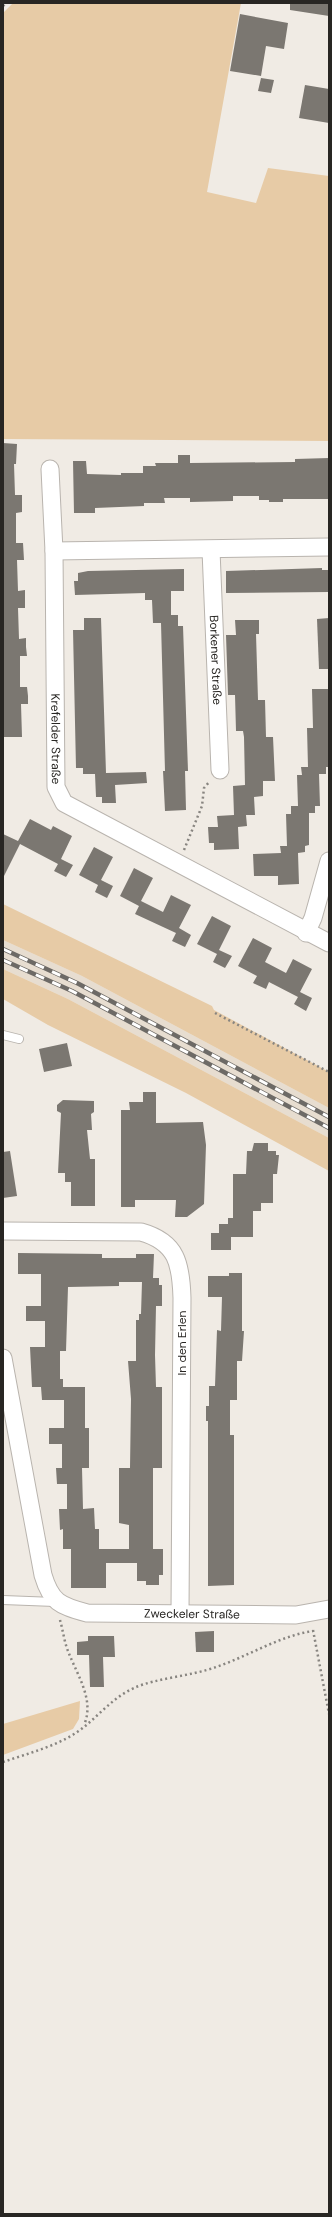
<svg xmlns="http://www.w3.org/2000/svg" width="332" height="2217" viewBox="0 0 332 2217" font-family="'DM Sans',sans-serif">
<rect width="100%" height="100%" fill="#f0ebe4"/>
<path fill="#e7ddd0" d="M3,940L82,976L329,1108V1138L68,999L3,969Z"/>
<g fill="#e7cba6">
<path d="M13,3H241L207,192L256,203L268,168L329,176V441L3,439V13Z"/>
<path d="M3,904L212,1006L214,1010L329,1072V1108L82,976L3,940Z"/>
<path d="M3,969L68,999L329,1138V1171L186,1093L48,1025L3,999Z"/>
<path d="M80,1701L79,1719L73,1729L3,1755V1724Z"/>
</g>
<g fill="#7b7771" fill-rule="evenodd">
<path d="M290,3H329V16L290,10Z"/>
<path d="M240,14L288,23L284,49L266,46L261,76L230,71Z"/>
<path d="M261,78L274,80L271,93L258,91Z"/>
<path d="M305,85L329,89V123L299,118Z"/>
<path d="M3,443L17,444L16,464H14L15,495H22V512L16,513V543H23L24,560H17L18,591L25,590V608H18L19,639L26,638V647L27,656H20V687H27L28,696V704H21L22,737H3Z"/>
<path d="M178,455H190V463L295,462V459L329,458V499H283V502H269V500H259V496H233V501L190,502V498H164L165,503H144V506L95,508V513H74L73,461H86L87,474L121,475V473H143V466H156L155,463H178Z"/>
<path d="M322,568V570H329V592L226,593V571Z"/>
<path d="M184,569V591H171V615H178V626H183L188,771H185L186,810L165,811L163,771H165L161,623H153L152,600H145V593L75,595L74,581H78V573L88,571Z"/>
<path d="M84,618H101L106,773L146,772L147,783L115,785L116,803H102V797H96L95,774H83V768H76L73,630H84Z"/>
<path d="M329,618V669H319L317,619Z"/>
<path d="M235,620H259V634H256L258,700H265L266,737H273L275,781H263V796L254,797L255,815H246L247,826L238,827L239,849L214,850V843H209L208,827H218L217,816L234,815L233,786L245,785L244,737L243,731H236L235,695H228L226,635H236Z"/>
<path d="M312,689H329V767H326V774H319L320,806H315V813H309V845L305,846V852L298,853L299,884L278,885V876H254L253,854L281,853L280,846H287L286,814H291V806H298L297,775H302L301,767H308L307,728H313Z"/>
<path d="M30,819L51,830L53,826L72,836L61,859L73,865L66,877L54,871L58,864L20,844L3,878V834L18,841Z"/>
<path d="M94,847L113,857L101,880L113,886L107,898L95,892L98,885L79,875Z"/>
<path d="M134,868L153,878L141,901L163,912L171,895L191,905L179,928L191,935L185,947L172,941L176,933L135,914L139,906L120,896Z"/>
<path d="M212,916L231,926L219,950L232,956L225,968L213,962L217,954L197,944Z"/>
<path d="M253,938L272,948L265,962L286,973L293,959L312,969L300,992L312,998L306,1011L294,1004L298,997L269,982L266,989L253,983L257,976L238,966Z"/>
<path d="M67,1043L72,1066L44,1072L39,1049Z"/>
<path d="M143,1092H156V1123L203,1122L206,1145L204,1204L187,1217H175L176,1200H135V1207H121V1110H130L129,1102H143Z"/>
<path d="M63,1100L94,1101V1112L91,1114L92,1130H87L90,1159H95V1206H71V1182H65V1173H58L61,1113L57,1111V1105Z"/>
<path d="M254,1143H268V1151H276V1155H279L277,1174H273V1203H261V1211H253V1237H231V1250H211V1233H219V1224H228V1218H233V1174H246L247,1151H252Z"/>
<path d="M10,1151L17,1196L3,1198V1152Z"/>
<path d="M18,1253L102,1254V1258H136V1254H154L153,1278H159V1285H162V1306H156L155,1355L156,1387H162V1468H153V1549H163V1575H159V1585H146V1581H137V1563H106V1588H71V1549H63V1529L60,1530L59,1509H67V1484H57L56,1468H62V1444H49V1428H64V1400H42L41,1387H32L30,1347H45V1321H26V1306H41V1274H18ZM119,1282H142L141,1314H139V1320H136V1361H128L131,1399L130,1468H119V1523L129,1525V1549H99V1529H95L94,1508L83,1509L82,1468H89V1428H85V1387H63V1379H60V1351H66L68,1287L119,1286Z"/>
<path d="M229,1273H242V1331H244L242,1361H237V1400H230V1435H234V1585L208,1586V1421H206V1406H209V1386H215L217,1330L221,1331L222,1297H208V1276H229Z"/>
<path d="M214,1631V1652H196L195,1632Z"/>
<path d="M88,1636H114L115,1657H103L104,1687H90L89,1655H77V1642L88,1641Z"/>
</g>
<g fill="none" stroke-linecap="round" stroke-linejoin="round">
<g stroke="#b9b4ae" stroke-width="10">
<g id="service">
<path d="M3,1035L19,1039"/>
<path d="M3,1600L55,1602"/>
</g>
</g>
<g stroke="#b9b4ae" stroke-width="19">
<g id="minor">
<path id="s1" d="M50,469L54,551L56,787L64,803L329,943"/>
<path id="s2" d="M211,550L220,770"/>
<path d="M54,551L329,547"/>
<path d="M306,933L313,918L329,861"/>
<path d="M3,1231L141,1232C177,1242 181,1264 182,1298L180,1612"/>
<path id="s3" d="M3,1358L43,1575C51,1602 60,1606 87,1613L296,1615L329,1609"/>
</g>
</g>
<g stroke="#888580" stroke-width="2.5" stroke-dasharray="2 3" stroke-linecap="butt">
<path d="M3,6L6,3"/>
<path d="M184,850L202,806L204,788L210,781"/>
<path d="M215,1013L329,1072"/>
<path d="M60,1620C63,1630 64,1641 68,1651C77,1675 95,1700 84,1725"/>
<path d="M313,1630L329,1714"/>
<path d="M3,1762C29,1753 62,1745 84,1727C100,1714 114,1697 134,1688C156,1678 192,1676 216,1667C249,1656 279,1636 313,1631"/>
</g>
<use href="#service" stroke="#fff" stroke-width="8"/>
<use href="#minor" stroke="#fff" stroke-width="17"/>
<g stroke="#6d6a66" stroke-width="4.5">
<g id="rail">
<path d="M3,949L77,983L329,1117"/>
<path d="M3,960L72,991L329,1128"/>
</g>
</g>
<use href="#rail" stroke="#fff" stroke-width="3" stroke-dasharray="9" stroke-linecap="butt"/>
</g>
<g text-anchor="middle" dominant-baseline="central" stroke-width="3" stroke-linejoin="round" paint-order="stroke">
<g font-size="12" fill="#282623" stroke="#fff">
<text stroke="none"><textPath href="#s2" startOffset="110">Borkener Straße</textPath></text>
<text stroke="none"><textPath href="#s1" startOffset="270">Krefelder Straße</textPath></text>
<text transform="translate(182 1343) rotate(-90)">In den Erlen</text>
<text stroke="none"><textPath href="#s3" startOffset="388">Zweckeler Straße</textPath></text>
</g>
</g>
<rect width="332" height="2217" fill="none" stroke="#282623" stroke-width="8"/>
</svg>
